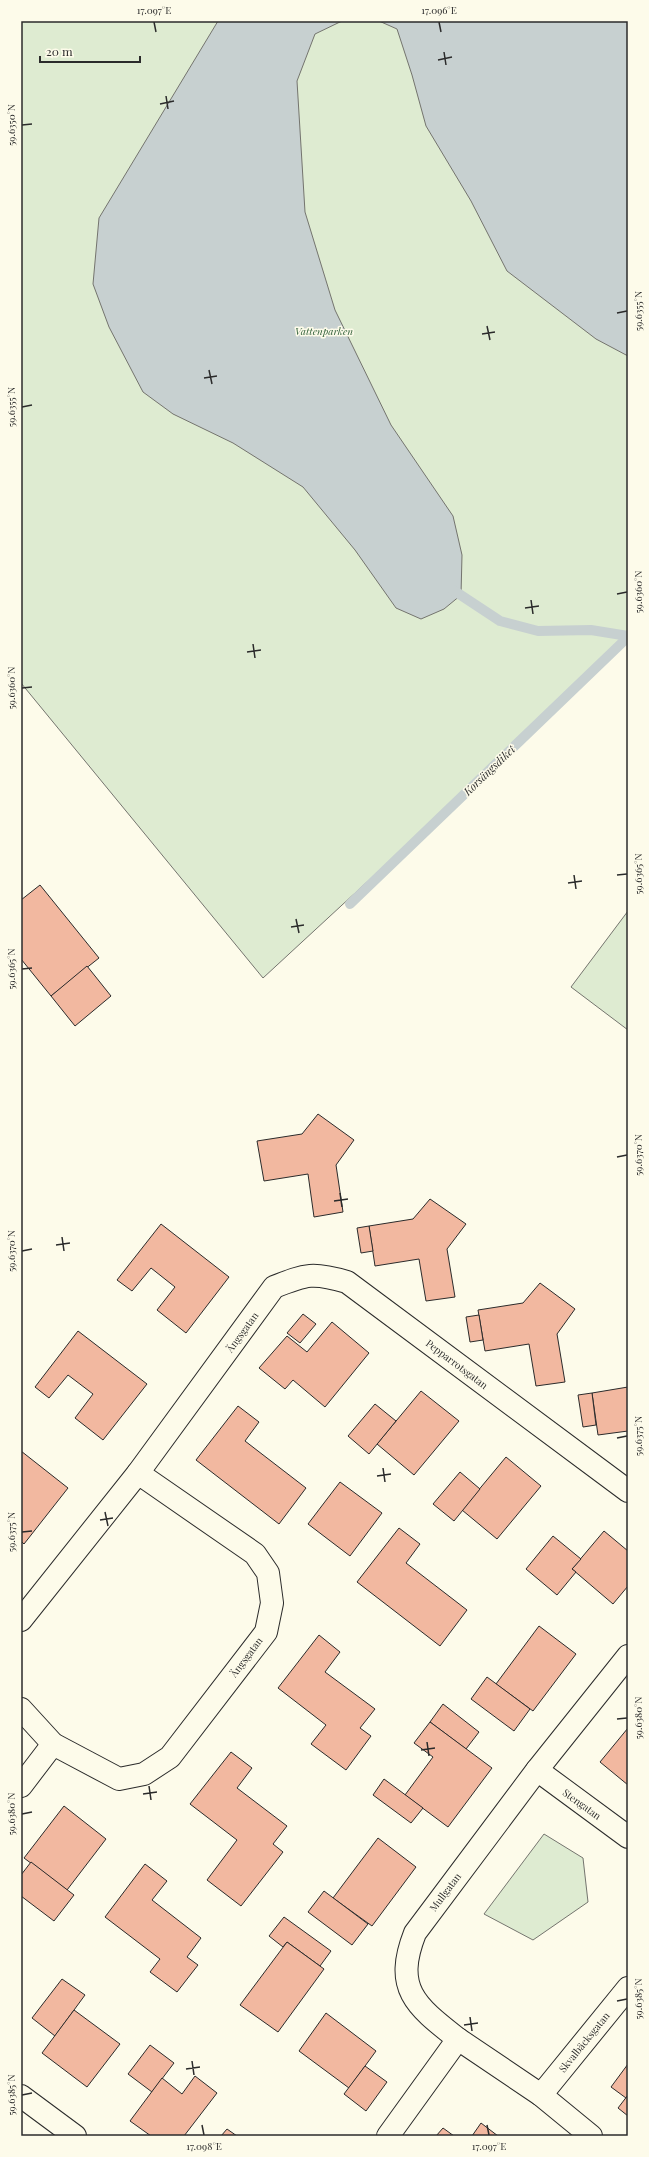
<svg xmlns="http://www.w3.org/2000/svg" width="649" height="2157" viewBox="0 0 649 2157" font-family="'Playfair Display',serif">
<rect width="100%" height="100%" fill="#fdfbea"/>
<g fill="#deebd1" stroke="#74746e">
<path d="M21,21H628V641L263,978L21,683Z"/>
<path d="M628,911V1030L571,987Z"/>
<path d="M544,1834L583,1858L588,1902L533,1940L484,1914Z"/>
</g>
<g fill="#c7d0d0" stroke="#74746e">
<path d="M218,21H342L315,34L297,81L305,212L335,310L391,425L453,516L462,555L461,595L444,609L421,619L396,608L355,550L303,487L233,443L173,414L143,392L109,327L93,284L99,218Z"/>
<path d="M379,21H628V356L596,339L507,271L471,201L426,126L412,75L397,29Z"/>
</g>
<g fill="none" stroke-linecap="round" stroke-linejoin="round">
<g stroke="#c7d0d0" stroke-width="10">
<path d="M450,588L500,621L538,631L591,630L628,636"/>
<path d="M350,904L628,637"/>
</g>
</g>
<g fill="#f2b8a0" stroke="#2b2b2b">
<path d="M40,885L99,958L51,996L21,959V900Z"/>
<path d="M87,966L111,996L75,1026L51,996Z"/>
<path d="M318,1114L354,1140L336,1165L343,1212L314,1217L308,1174L264,1181L257,1141L302,1134Z"/>
<path d="M430,1199L466,1224L447,1249L455,1297L426,1301L419,1259L375,1266L369,1226L413,1219Z"/>
<path d="M161,1224L229,1277L186,1333L157,1310L175,1287L151,1268L132,1291L117,1280Z"/>
<path d="M369,1226L373,1251L361,1253L357,1228Z"/>
<path d="M540,1283L575,1309L557,1334L565,1382L536,1386L529,1344L485,1351L478,1310L523,1303Z"/>
<path d="M303,1314L316,1324L300,1343L287,1333Z"/>
<path d="M479,1315L483,1340L470,1342L466,1317Z"/>
<path d="M332,1322L369,1353L325,1407L293,1380L285,1389L259,1368L287,1336L307,1352Z"/>
<path d="M78,1331L147,1384L103,1440L75,1418L93,1394L68,1375L49,1398L35,1387Z"/>
<path d="M628,1387V1431L598,1435L592,1393Z"/>
<path d="M421,1391L459,1421L414,1475L377,1444Z"/>
<path d="M592,1393L596,1425L583,1427L578,1395Z"/>
<path d="M375,1404L396,1421L369,1454L348,1436Z"/>
<path d="M238,1406L259,1422L245,1441L306,1488L279,1524L196,1460Z"/>
<path d="M21,1451L68,1488L24,1544L21,1541Z"/>
<path d="M506,1457L541,1486L497,1539L462,1510Z"/>
<path d="M460,1472L480,1489L454,1521L433,1504Z"/>
<path d="M340,1482L382,1513L350,1556L308,1524Z"/>
<path d="M399,1528L420,1544L406,1563L467,1610L440,1646L357,1582Z"/>
<path d="M604,1531L628,1551V1586L613,1604L572,1569Z"/>
<path d="M553,1536L581,1559L572,1569L576,1572L557,1595L526,1569Z"/>
<path d="M539,1626L576,1654L533,1711L496,1684Z"/>
<path d="M319,1635L340,1652L325,1672L375,1709L360,1728L371,1736L346,1770L311,1744L326,1725L278,1688Z"/>
<path d="M487,1677L530,1709L514,1731L471,1699Z"/>
<path d="M443,1704L479,1732L466,1749L430,1722Z"/>
<path d="M430,1722L492,1768L448,1827L405,1795L433,1757L414,1743Z"/>
<path d="M628,1728V1785L600,1762Z"/>
<path d="M231,1752L252,1768L237,1788L287,1826L273,1844L283,1852L241,1906L207,1880L237,1840L190,1804Z"/>
<path d="M384,1779L423,1808L411,1823L373,1795Z"/>
<path d="M64,1806L106,1839L67,1890L24,1858Z"/>
<path d="M378,1838L416,1867L372,1926L333,1898Z"/>
<path d="M31,1862L74,1895L54,1921L21,1896V1875Z"/>
<path d="M145,1864L167,1881L152,1900L201,1938L187,1957L198,1965L177,1992L150,1972L160,1959L105,1917Z"/>
<path d="M324,1891L368,1924L352,1945L308,1912Z"/>
<path d="M284,1917L331,1951L320,1966L287,1942L283,1947L269,1936Z"/>
<path d="M287,1942L324,1969L278,2032L240,2005Z"/>
<path d="M62,1979L85,1995L55,2036L32,2018Z"/>
<path d="M74,2010L120,2044L87,2087L42,2053Z"/>
<path d="M326,2013L376,2051L349,2088L299,2051Z"/>
<path d="M150,2045L174,2063L152,2092L128,2074Z"/>
<path d="M628,2064V2095L626,2098L611,2087Z"/>
<path d="M365,2066L387,2082L366,2111L344,2094Z"/>
<path d="M195,2076L217,2093L184,2136H151L130,2121L162,2078L182,2094Z"/>
<path d="M628,2095V2116L618,2108Z"/>
<path d="M481,2123L498,2136H472Z"/>
<path d="M443,2128L454,2136H436Z"/>
<path d="M227,2129L237,2136H221Z"/>
</g>
<g fill="none" stroke-linecap="round" stroke-linejoin="round">
<g stroke="#2b2b2b" stroke-width="24">
<g id="minor">
<path d="M138,1473L274,1287C307,1274 313,1272 347,1282L628,1491"/>
<path d="M21,1620L138,1473L255,1554L268,1573L272,1603L266,1632L170,1757L144,1774L119,1779L53,1744L21,1709"/>
<path d="M537,1770L628,1837"/>
<path d="M21,1786L53,1744"/>
<path d="M458,2039L541,2095L591,2136"/>
<path d="M541,2095L628,1988"/>
<path d="M21,2096L75,2136"/>
<path d="M388,2136L458,2039C416,2006 393,1989 415,1933L537,1770L628,1656"/>
</g>
</g>
<use href="#minor" stroke="#fdfbea" stroke-width="22"/>
</g>
<path fill="none" stroke="#2b2b2b" stroke-width="1.5" d="M154,22L156,32M439,22L441,32M444,52L446,65M438,60L452,57M166,96L168,109M160,104L174,101M22,125L32,124M617,313L627,311M487,326L490,340M482,334L495,332M209,370L212,384M204,378L217,376M22,407L32,405M617,594L627,592M531,600L533,614M525,608L539,606M253,644L255,658M247,652L261,650M22,688L32,687M574,875L576,889M617,875L627,874M568,883L582,881M296,919L299,933M291,927L304,925M22,969L32,968M617,1157L627,1155M340,1193L342,1207M334,1201L348,1199M62,1237L64,1251M56,1245L70,1243M22,1251L32,1249M617,1438L627,1436M383,1468L385,1482M377,1476L391,1474M105,1512L108,1526M100,1520L113,1518M22,1532L32,1531M617,1719L627,1718M427,1742L429,1756M421,1750L435,1748M149,1786L151,1800M143,1794L157,1792M22,1814L32,1812M617,2001L627,1999M470,2017L472,2031M464,2025L478,2023M192,2061L194,2075M186,2069L200,2067M22,2095L32,2093M202,2125L204,2135M487,2125L489,2135"/>
<g text-anchor="middle" dominant-baseline="central" stroke-width="3" stroke-linejoin="round" paint-order="stroke">
<g font-size="10" font-style="italic" fill="#34623c" stroke="#fdfbea">
<text x="324" y="331">Vattenparken</text>
</g>
<g font-size="10" fill="#2b2b2b" stroke="#fdfbea">
<text transform="translate(242 1332) rotate(-54)">Ängsgatan</text>
<text transform="translate(457 1364) rotate(37)">Pepparrotsgatan</text>
<text transform="translate(246 1657) rotate(-53)">Ängsgatan</text>
<text transform="translate(582 1804) rotate(36)">Stengatan</text>
<text transform="translate(445 1892) rotate(-53)">Mullgatan</text>
<text transform="translate(584 2042) rotate(-51)">Skvalbäcksgatan</text>
</g>
<g font-size="11" font-style="italic" fill="#2b2b2b" stroke="#fdfbea">
<text transform="translate(489 770) rotate(-44)">Korsängsdiket</text>
</g>
</g>
<rect width="649" height="2157" fill="none" stroke="#fdfbea" stroke-width="44"/>
<path d="M40 56v6h100v-6" fill="none" stroke="#2b2b2b" stroke-width="2"/>
<text x="46" y="56" font-size="12" fill="#2b2b2b" stroke="#fdfbea" stroke-width="3" paint-order="stroke">20 m</text>
<rect x="22" y="22" width="605" height="2113" fill="none" stroke="#2b2b2b" stroke-width="1.5"/>
<g font-size="10" text-anchor="middle" fill="#2b2b2b">
<text x="154" y="14">17.097°E</text>
<text x="439" y="14">17.096°E</text>
<text transform="translate(11 125) rotate(-90)" y="4">59.6350°N</text>
<text transform="translate(638 311) rotate(-90)" y="4">59.6355°N</text>
<text transform="translate(11 407) rotate(-90)" y="4">59.6355°N</text>
<text transform="translate(638 592) rotate(-90)" y="4">59.6360°N</text>
<text transform="translate(11 688) rotate(-90)" y="4">59.6360°N</text>
<text transform="translate(638 874) rotate(-90)" y="4">59.6365°N</text>
<text transform="translate(11 969) rotate(-90)" y="4">59.6365°N</text>
<text transform="translate(638 1155) rotate(-90)" y="4">59.6370°N</text>
<text transform="translate(11 1251) rotate(-90)" y="4">59.6370°N</text>
<text transform="translate(638 1436) rotate(-90)" y="4">59.6375°N</text>
<text transform="translate(11 1532) rotate(-90)" y="4">59.6375°N</text>
<text transform="translate(638 1718) rotate(-90)" y="4">59.6380°N</text>
<text transform="translate(11 1814) rotate(-90)" y="4">59.6380°N</text>
<text transform="translate(638 1999) rotate(-90)" y="4">59.6385°N</text>
<text transform="translate(11 2095) rotate(-90)" y="4">59.6385°N</text>
<text x="204" y="2150">17.098°E</text>
<text x="489" y="2150">17.097°E</text>
</g>
</svg>
